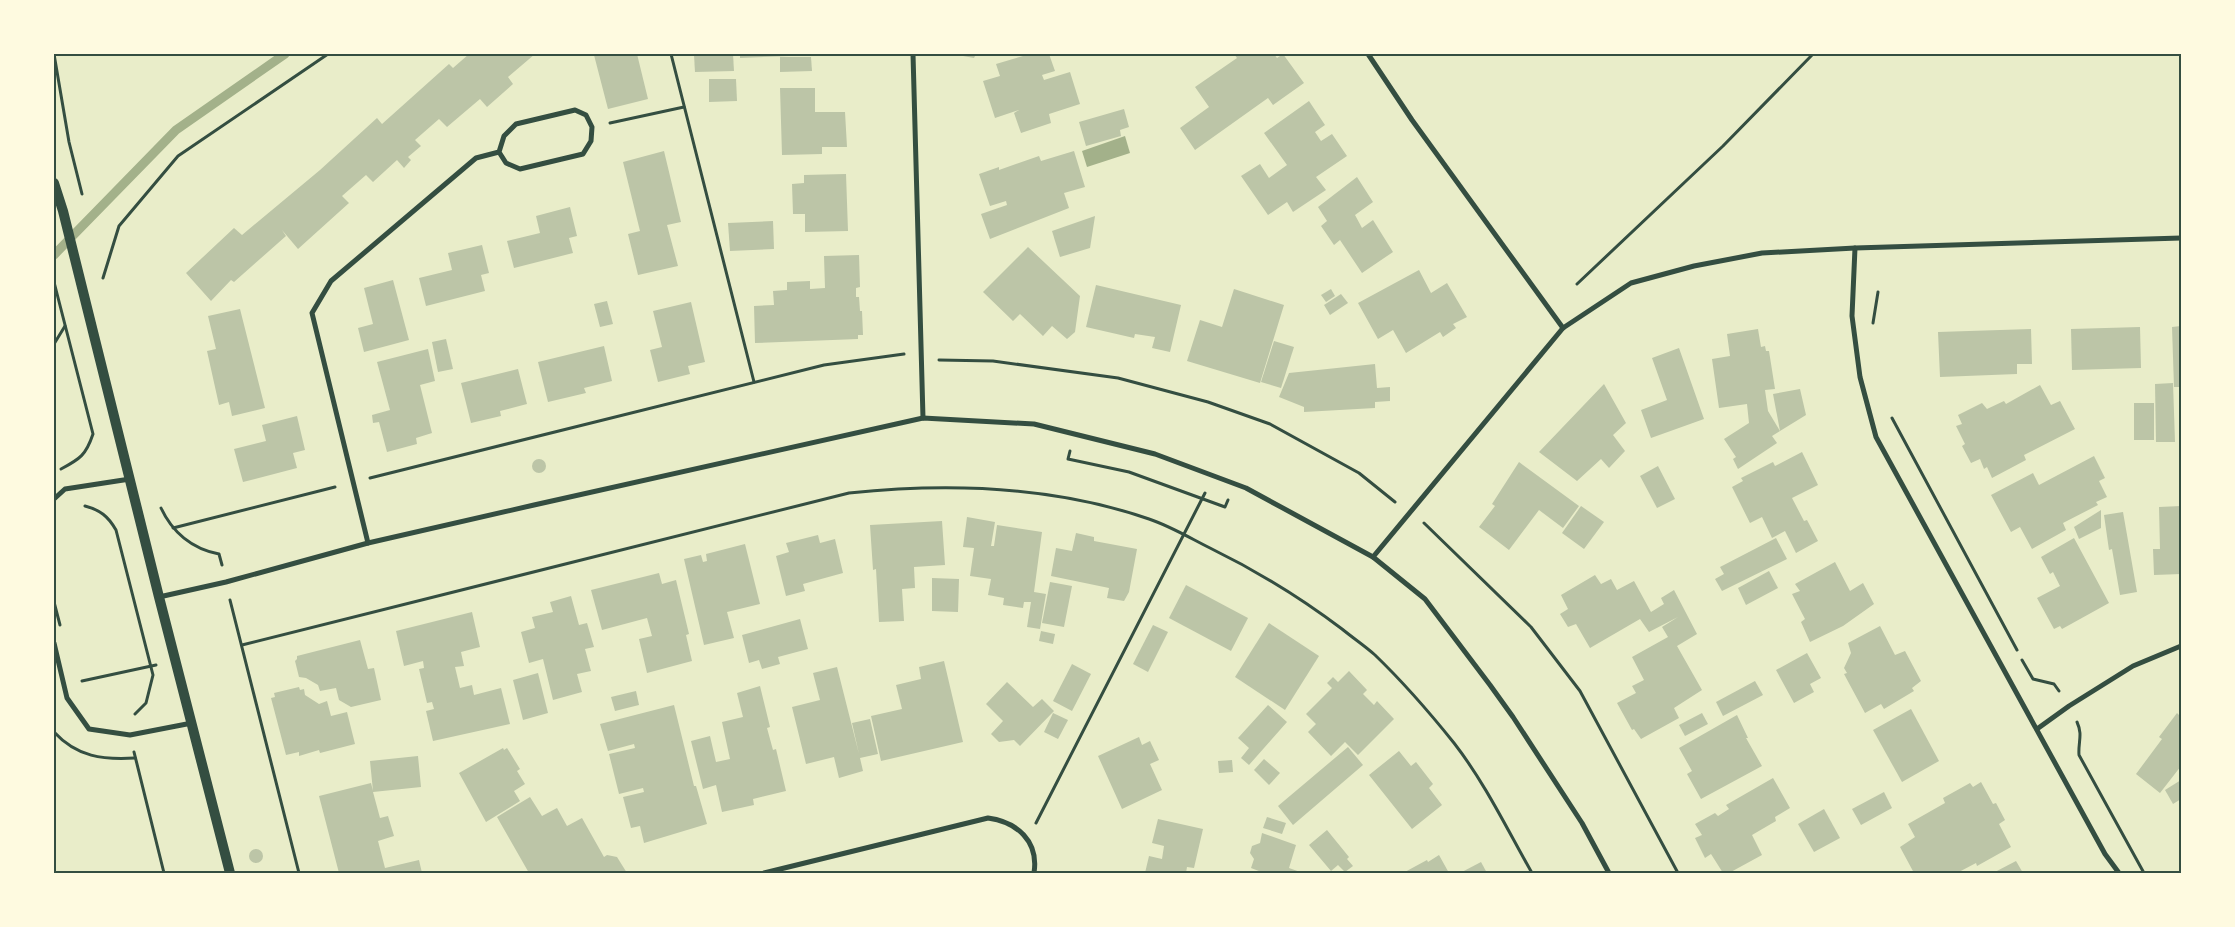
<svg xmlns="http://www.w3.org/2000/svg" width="2235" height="927" viewBox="0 0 2235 927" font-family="'Alegreya Sans',sans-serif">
<rect width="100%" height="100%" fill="#e9edc9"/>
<path fill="#a3b18a" d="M1125,136L1130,153L1087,167L1082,151Z"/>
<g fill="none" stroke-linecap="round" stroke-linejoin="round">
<path stroke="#a3b18a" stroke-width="9" d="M54,255L176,130L285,54"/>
</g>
<g fill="#bcc5a7">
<path d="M469,54H535L508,77L513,84L487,107L480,99L447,127L439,119L415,140L421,146L408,157L411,160L404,168L397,160L373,182L366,175L342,196L349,203L298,249L282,230L286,236L234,282L231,280L211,301L186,273L234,228L242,235L320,170L377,118L382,124L449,64L453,68Z"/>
<path d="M588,54H637L648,99L608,109L594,55L589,56Z"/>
<path d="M733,54L734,71L695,72L694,55Z"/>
<path d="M740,54H815V55L740,58Z"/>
<path d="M964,54H976L974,58L963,56Z"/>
<path d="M1030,54H1049L1055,71L1042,75L1044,80L1070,72L1080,104L1049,114L1051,123L1021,133L1014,113L1019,110L995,118L983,81L1000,76L996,64Z"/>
<path d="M1234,54H1274L1277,58L1283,54L1304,83L1273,105L1268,98L1195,150L1180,128L1209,107L1195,87L1237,58Z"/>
<path d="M780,57H811L812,71L780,72Z"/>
<path d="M709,79H736L737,101L709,102Z"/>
<path d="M780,88H815V112H845L847,147H822V154L782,155Z"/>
<path d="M1309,101L1325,125L1315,132L1321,141L1332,134L1347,156L1316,177L1326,190L1293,212L1287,202L1268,215L1241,176L1260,164L1269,178L1287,165L1264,133Z"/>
<path d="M1124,109L1129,127L1120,130L1121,136L1086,146L1079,122Z"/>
<path d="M664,151L681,222L667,225L678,266L638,275L628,234L640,231L623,162Z"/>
<path d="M1074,151L1085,187L1064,193L1069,208L990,239L981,214L1007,205L1006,201L990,206L979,174L999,167V170L1039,156L1041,161Z"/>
<path d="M846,174L848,231L805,232V214H793L792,184L804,183V175Z"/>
<path d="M1357,177L1373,202L1355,215L1362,228L1373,220L1393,252L1362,273L1340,240L1334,245L1321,226L1327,221L1318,207Z"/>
<path d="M570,207L577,236L569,238L573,253L514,268L507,241L540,233L536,216Z"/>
<path d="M1095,216L1090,248L1060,257L1052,231Z"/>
<path d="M773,221L774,249L730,251L728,223Z"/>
<path d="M482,245L489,273L481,275L485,291L426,306L419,278L452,270L448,253Z"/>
<path d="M1028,247L1080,296L1075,332L1067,339L1052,326L1043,336L1020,314L1013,321L983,292Z"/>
<path d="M859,255L860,287L856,288V297H859L860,311H862L863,335H858V339L755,343L754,306L774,305L773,291L787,290V282L810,281V289L825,288L824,256Z"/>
<path d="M1419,270L1431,293L1447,283L1467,317L1453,324L1456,328L1443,337L1440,332L1406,353L1393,330L1378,339L1358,303Z"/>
<path d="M393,280L409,340L364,352L358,328L373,324L364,288Z"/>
<path d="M1096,285L1181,305L1170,352L1152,348L1155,337L1135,334L1134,338L1086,327Z"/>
<path d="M1234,289L1284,305L1260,383L1187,361L1200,320L1222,327Z"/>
<path d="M1331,289L1335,296L1326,302L1321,295Z"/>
<path d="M1341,294L1348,303L1330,315L1324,305Z"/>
<path d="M607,301L613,324L600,327L594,304Z"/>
<path d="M691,302L705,362L688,366L690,374L658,382L650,350L662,347L653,311Z"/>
<path d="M240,309L265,408L232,416L229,402L219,405L207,351L216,349L208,316Z"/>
<path d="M2181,326V387H2174L2172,327Z"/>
<path d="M2140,327L2141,368L2072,370L2071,329Z"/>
<path d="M1758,329L1761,347L1765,346L1766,351H1769L1775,389L1765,390L1768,411L1780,431L1772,436L1777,443L1738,469L1733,459L1736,457L1724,439L1749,423L1747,404L1719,408L1712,359L1730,356L1727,334Z"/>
<path d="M2031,329L2032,364H2017V374L1940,377L1938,332Z"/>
<path d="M446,339L453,369L438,372L432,342Z"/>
<path d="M1274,341L1294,347L1281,388L1261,382Z"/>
<path d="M604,346L612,381L584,388L586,393L548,402L538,362Z"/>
<path d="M1679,348L1704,419L1651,438L1641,410L1667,400L1652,358Z"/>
<path d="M428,349L435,381L420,385L432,433L416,438L417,444L387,452L379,422L373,423L372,415L390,410L377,362Z"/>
<path d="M1375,364L1377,388L1390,387V401L1375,402V408L1304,412V407L1279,397L1289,373Z"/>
<path d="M518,369L527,404L500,411L501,416L471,423L461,383Z"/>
<path d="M2173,383L2175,442H2156L2155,384Z"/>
<path d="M1604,384L1626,423L1613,435L1625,451L1609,468L1601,459L1577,481L1539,452Z"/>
<path d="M2040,385L2051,405L2060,401L2075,429L2024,455L2026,460L1992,478L1987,467L1984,469L1980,459L1971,463L1962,446L1965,444L1956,426L1962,424L1958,415L1982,403L1987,409L2004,401L2006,404Z"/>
<path d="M1800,389L1806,415L1780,431L1773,394Z"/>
<rect x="2134" y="403" width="20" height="37"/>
<path d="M297,416L305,450L293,453L297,468L243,482L234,449L266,441L262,425Z"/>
<path d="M1802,452L1818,485L1792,498L1804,521L1807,520L1818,541L1796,553L1785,531L1772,538L1762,517L1750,523L1732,487L1743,481L1741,478L1773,462L1775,466Z"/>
<path d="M2094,456L2105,478L2099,481L2107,497L2096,502L2098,505L2063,523L2066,530L2032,549L2020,527L2011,532L1991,495L2033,473L2039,485Z"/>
<circle cx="539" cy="466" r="7"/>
<path d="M1519,462L1579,506L1563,528L1539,510L1509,550L1479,527L1495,506L1492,504Z"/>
<path d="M1658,466L1675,499L1657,508L1640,476Z"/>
<path d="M1581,506L1604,522L1584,549L1562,533Z"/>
<path d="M2181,506V574L2154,575L2153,549H2160L2159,507Z"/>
<path d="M2101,510V528L2079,539L2074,527Z"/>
<path d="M2123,512L2137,592L2120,595L2112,549L2109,550L2104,515Z"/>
<path d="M967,517L995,522L991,546H994L997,525L1042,532L1034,592L1046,594L1040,629L1027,627L1031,602H1024L1023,608L1003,605L1004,598L988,595L991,579L970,576L974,548L963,547Z"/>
<path d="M942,521L945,565L914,567L915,588L902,589L904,621L879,622L876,569L873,570L870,525Z"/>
<path d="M1076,533L1094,537V541L1137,549L1129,592L1124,601L1107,598L1109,588L1051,576L1056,548L1072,551Z"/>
<path d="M818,535L820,543L835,539L843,573L803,584L805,591L786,596L776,556L789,552L786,543Z"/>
<path d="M1776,538L1787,559L1722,591L1715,579L1724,574L1720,567Z"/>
<path d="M2074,538L2109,603L2062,629L2060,626L2054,629L2037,598L2060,586L2053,572L2050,574L2041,557Z"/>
<path d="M745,544L760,604L727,612L734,638L704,645L684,559L701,555L703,562L707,561L706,554Z"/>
<path d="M1835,562L1850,591L1863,583L1874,604L1843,626L1810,642L1801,622L1805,619L1792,594L1800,591L1795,584Z"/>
<path d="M1769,571L1778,588L1746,605L1738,588Z"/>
<path d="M659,573L662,584L676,580L689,634L686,635L692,661L647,673L639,639L652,636L647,618L602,630L591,590Z"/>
<path d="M1595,575L1601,584L1611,579L1617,590L1634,581L1651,612L1664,604L1661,598L1674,590L1697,634L1677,646L1702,690L1674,708L1679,718L1641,739L1634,729L1632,730L1617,703L1636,693L1632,686L1644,680L1632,657L1668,637L1662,627L1678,617L1649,632L1640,619L1590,648L1576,624L1568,627L1560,614L1568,609L1561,595Z"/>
<path d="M932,578L959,579L958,612L932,611Z"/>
<path d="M1050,582L1072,586L1064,627L1042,623Z"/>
<path d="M1186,585L1248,618L1231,651L1169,618Z"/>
<path d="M571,596L579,625L587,623L594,647L585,649L591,671L577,674L582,692L553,700L543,659L529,663L521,632L535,628L532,617L553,612L550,602Z"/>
<path d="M472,612L480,647L461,652L464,666L455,667L460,688L472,685L474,695L501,688L510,724L433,741L426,711L434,709L432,702L427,703L419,669L424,668L423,661L404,666L396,631Z"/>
<path d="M800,619L808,649L778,657L780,664L762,669L759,660L749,663L742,635Z"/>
<path d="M1269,623L1319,656L1285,710L1235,677Z"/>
<path d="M1153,625L1168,632L1148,672L1133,664Z"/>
<path d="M1880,626L1895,655L1905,651L1921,681L1912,688L1914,691L1884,709L1881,704L1865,713L1844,674L1847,673L1844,668L1851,653L1848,643Z"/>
<path d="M1041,631L1055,634L1053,644L1039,641Z"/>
<path d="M360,640L368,669L374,668L381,700L351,707L339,700L336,688L320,691L318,685L306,678L299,677L295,661L297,659V656Z"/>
<path d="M1807,653L1821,678L1810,684L1814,692L1794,703L1776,670Z"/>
<path d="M944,661L963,742L881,761L871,716L902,709L896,685L921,679L919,667Z"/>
<path d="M1072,664L1091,674L1072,711L1053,701Z"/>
<path d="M837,667L859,754L852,723L870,719L878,754L860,758L863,771L839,778L834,757L806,764L792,707L820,700L813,673Z"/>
<path d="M1349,671L1367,690L1363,694L1374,705L1377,701L1394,719L1358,755L1345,742L1331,756L1308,732L1316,724L1306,714L1332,688L1327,683L1333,677L1338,682Z"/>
<path d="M538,673L548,713L523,720L513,680Z"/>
<path d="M1755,681L1763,695L1723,716L1716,702Z"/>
<path d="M1007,682L1033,707L1042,699L1054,711L1020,746L1014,740L999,742L991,734L1003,721L986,704Z"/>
<path d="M760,686L770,727L767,728L773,750L776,749L786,791L753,799L754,805L722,812L716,785L703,789L691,741L710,736L716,762L730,759L722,722L743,717L737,693Z"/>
<path d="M299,687L300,690L304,689L305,695L319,704L327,701L331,716L347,712L355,744L320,753L319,750L299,756V752L286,755L271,698L275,697L274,693Z"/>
<path d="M636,691L639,705L615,711L611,697Z"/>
<path d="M674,705L694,786H696L707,824L644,843L640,826L631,828L623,797L644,792L643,788L619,794L609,754L635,748L634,744L608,751L600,724Z"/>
<path d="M1268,705L1287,722L1249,765L1241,758L1249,748L1238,738Z"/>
<path d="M1911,709L1939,761L1902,782L1873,730Z"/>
<path d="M1053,713L1068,720L1058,739L1044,732Z"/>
<path d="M1702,713L1708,724L1685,736L1679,725Z"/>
<path d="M2177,713L2181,717V766L2160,793L2136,774L2162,739L2159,737Z"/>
<path d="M1737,715L1748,738H1746L1762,766L1701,799L1687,774L1692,771L1679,748Z"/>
<path d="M1139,737L1142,745L1150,741L1159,760L1150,764L1162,790L1122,809L1098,756Z"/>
<path d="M1348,747L1363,765L1293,825L1278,806Z"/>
<path d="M503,748L504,750L507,748L520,769L517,771L525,784L514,791L520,801L486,822L459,773Z"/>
<path d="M1399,751L1411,766L1416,762L1433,784L1429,788L1442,805L1412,829L1369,775Z"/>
<path d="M418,756L421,787L373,792L380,818L388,816L394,836L378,841L385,868L419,860L422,873H339L319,796L371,783L373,791L370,761Z"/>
<path d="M1264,759L1280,773L1269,785L1254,770Z"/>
<path d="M1232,760L1233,772L1219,773L1218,761Z"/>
<path d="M1773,778L1790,808L1775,817L1776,821L1752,835L1762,855L1729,873H1723L1711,854L1705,858L1695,838L1702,835L1695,824L1715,813L1718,816L1729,809L1726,805Z"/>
<path d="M2181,780V799L2173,804L2165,790Z"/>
<path d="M1981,782L1993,804L1996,803L2005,820L1999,824L2011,847L1977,866L1976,863L1957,873H1914L1900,847L1915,837L1908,824L1945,803L1943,798L1970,783L1973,787Z"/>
<path d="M1884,792L1892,808L1861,825L1852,809Z"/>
<path d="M530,797L542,816L557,808L567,826L582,818L604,857L607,855L617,857L627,873H529L497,817Z"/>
<path d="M1824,809L1840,838L1814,852L1798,824Z"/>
<path d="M1267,817L1286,823L1282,834L1263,828Z"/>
<path d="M1158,819L1203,829L1194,868L1187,867L1186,873H1145L1149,856L1162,859L1164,846L1152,843Z"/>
<path d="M1327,830L1349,857L1347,859L1353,866L1345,872L1338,865L1331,871L1309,845Z"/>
<path d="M1262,833L1296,845L1289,868L1303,873H1264L1251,868L1254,859L1250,853L1252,846L1260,843Z"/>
<circle cx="256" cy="856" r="7"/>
<path d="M1439,855L1449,873H1403L1427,860L1428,862Z"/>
<path d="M2016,861L2023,873H1993Z"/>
<path d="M1481,862L1487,873H1460Z"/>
</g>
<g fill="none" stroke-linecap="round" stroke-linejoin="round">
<g stroke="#344e41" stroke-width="3">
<path d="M54,54L69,142L82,194"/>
<path d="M671,54L754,382"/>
<path d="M610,123L684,107"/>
<path d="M103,278L119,226L178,156L328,54"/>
<path d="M54,282L93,434C86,455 80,459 61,469"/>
<path d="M1577,284L1723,146L1813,54"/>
<path d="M1873,323L1878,292"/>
<path d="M54,344L65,326"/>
<path d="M939,360L993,361L1118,378L1208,402L1270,424L1359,473L1395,502"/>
<path d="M1892,418L2017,650"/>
<path d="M1070,451L1068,459L1129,472L1225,507L1228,500"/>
<path d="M370,478L824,365L904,354"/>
<path d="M85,506C100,510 108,516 116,530L153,675L146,703L135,714"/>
<path d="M161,508C172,532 192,549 219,554L222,565"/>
<path d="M1424,523L1531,627L1580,691L1678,873"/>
<path d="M173,528L335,487"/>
<path d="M230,600L299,873"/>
<path d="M54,602L60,625"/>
<path d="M242,645L849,493C947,483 1054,486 1149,519C1170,526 1190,538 1210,548C1257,571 1300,597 1342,629C1353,638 1365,646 1375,655C1403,682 1430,713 1454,743C1485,783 1507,829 1532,873"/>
<path d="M2022,660L2033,679L2054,684L2059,691"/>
<path d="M82,681L156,665"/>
<path d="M2077,722C2083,735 2078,742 2079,755L2144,873"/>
<path d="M54,732C77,757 103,760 135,758"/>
<path d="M134,752L164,873"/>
<path d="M1036,823L1205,493"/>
</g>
<g stroke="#344e41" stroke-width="5">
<path d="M913,54L923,418"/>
<path d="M1368,54L1412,120L1563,328"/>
<path d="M1855,248L1852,316L1860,377L1876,437L2105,854L2119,873"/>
<path d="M54,499L65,489L130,479"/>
<path d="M368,543L312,313L331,281L476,158L499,152L504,136L516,124L575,110L586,115L592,127L591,141L583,154L520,169L506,163L499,152"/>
<path d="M1373,557L1563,328L1631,283L1694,266L1762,253L1855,248L2181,238"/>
<path d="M159,597L226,582L368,543L534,505L923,418L1034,424L1155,454L1246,488L1373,557L1425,599L1490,685L1513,717L1582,823L1609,873"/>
<path d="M54,643L67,698L89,729L130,735L192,723"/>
<path d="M2037,729L2069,706L2133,666L2181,646"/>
<path d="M764,873L988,818C1017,822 1039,841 1034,873"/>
</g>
<path stroke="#344e41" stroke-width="10" d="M54,183L63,211L159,597L230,873"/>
</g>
<rect width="2235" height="927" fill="none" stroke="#fefae0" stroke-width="110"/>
<rect x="55" y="55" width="2125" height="817" fill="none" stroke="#344e41" stroke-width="2"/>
</svg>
